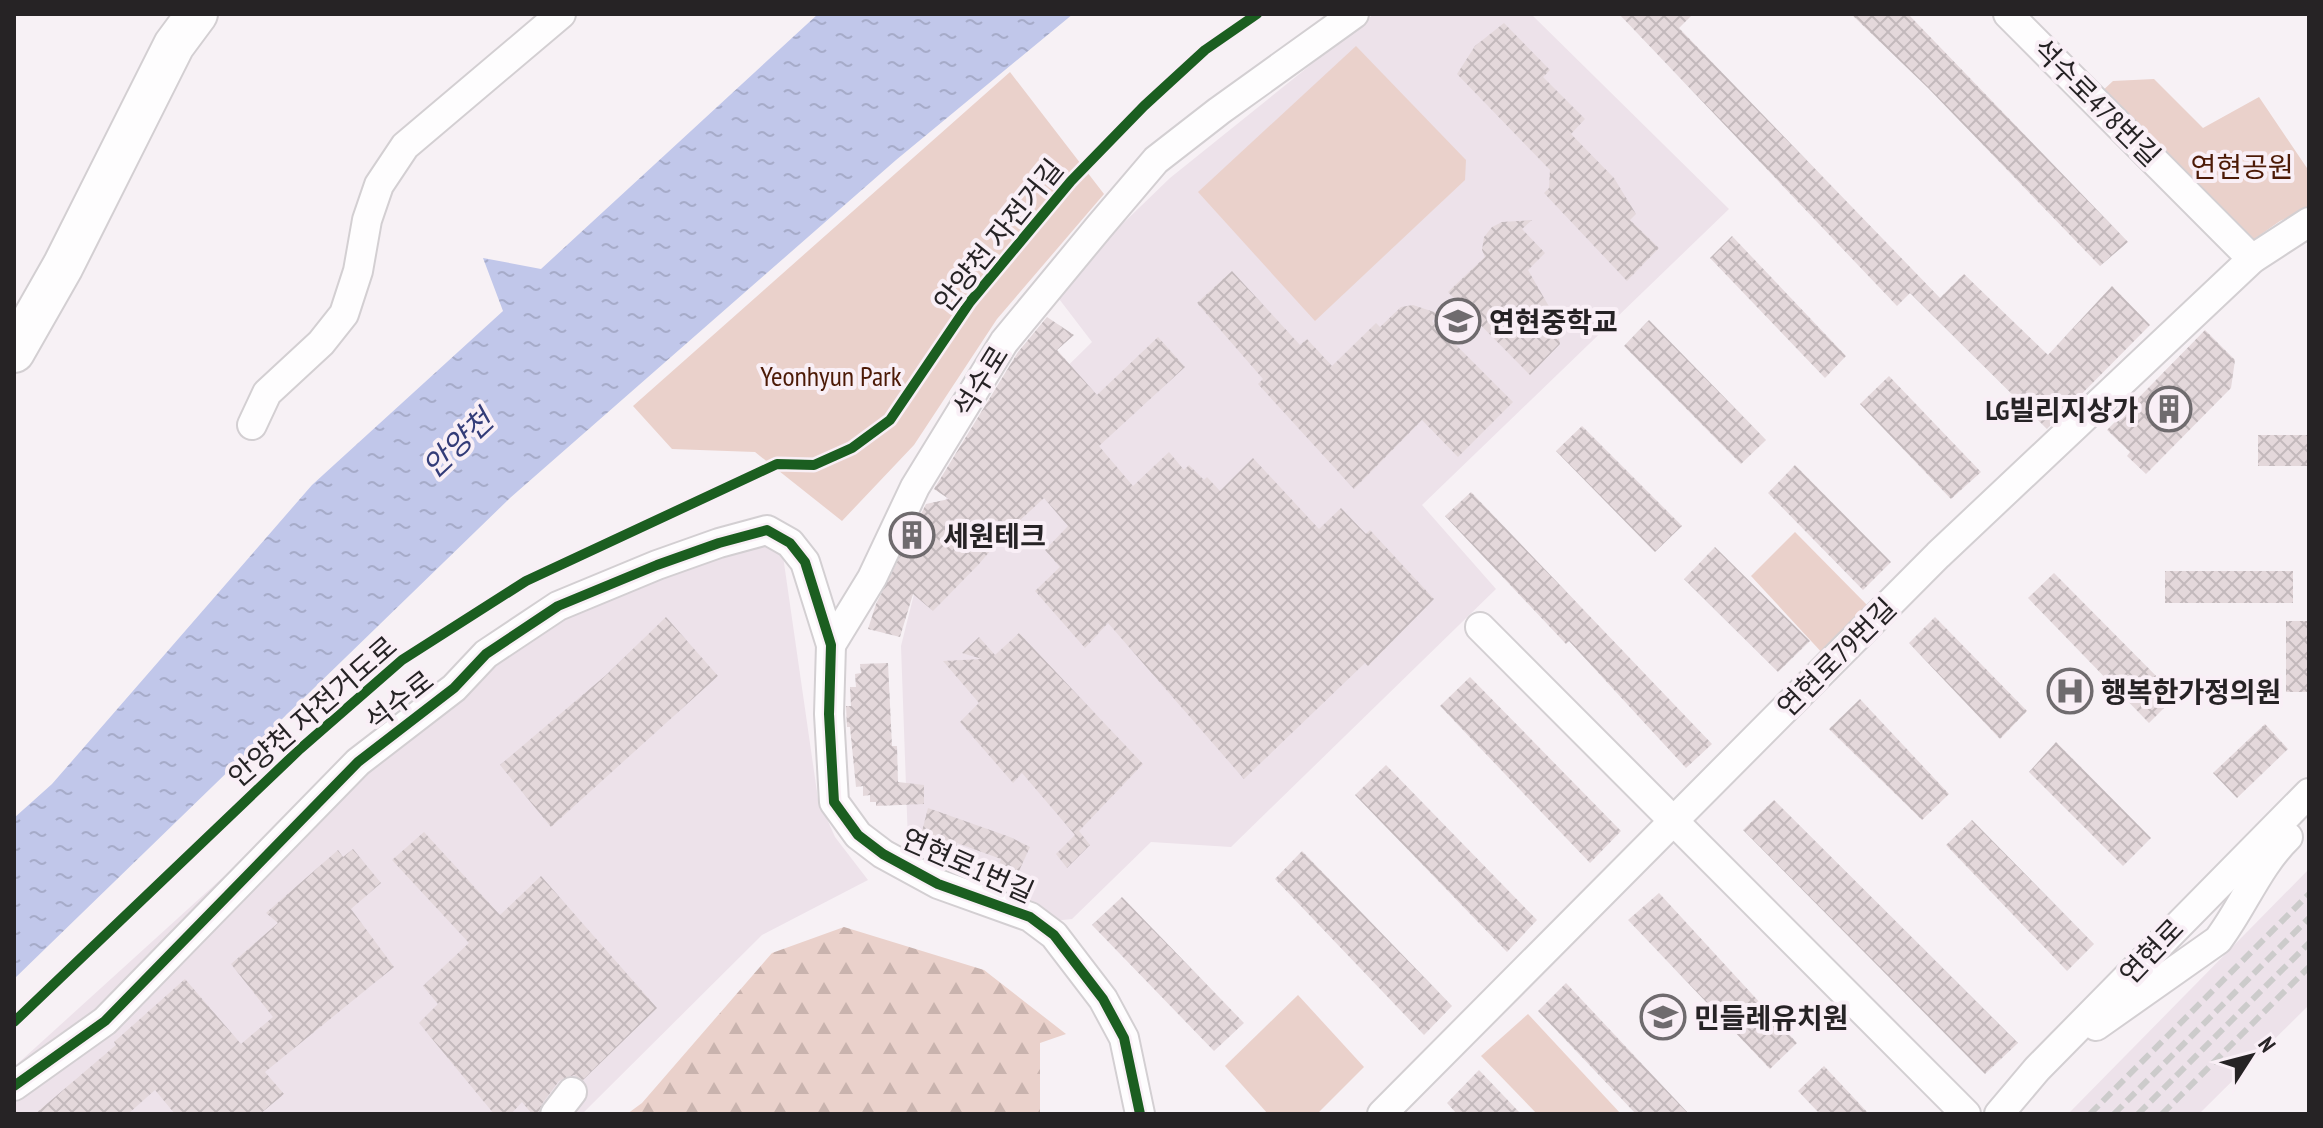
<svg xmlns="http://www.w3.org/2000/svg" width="2323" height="1128" viewBox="0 0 2323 1128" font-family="'PT Sans Narrow','Noto Sans KR',sans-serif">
<defs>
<pattern id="forest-firs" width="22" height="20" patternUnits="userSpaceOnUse" patternTransform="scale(2)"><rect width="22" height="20" fill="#ead1cb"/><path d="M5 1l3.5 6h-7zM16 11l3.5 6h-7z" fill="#c9b3ae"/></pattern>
<pattern id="water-ripples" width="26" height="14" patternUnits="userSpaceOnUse" patternTransform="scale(2)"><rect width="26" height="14" fill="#c1c7ea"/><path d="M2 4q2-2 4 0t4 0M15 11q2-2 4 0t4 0" fill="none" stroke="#a6abc9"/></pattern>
<pattern id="building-cross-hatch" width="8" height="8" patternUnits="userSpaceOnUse" patternTransform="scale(2)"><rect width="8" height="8" fill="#e4d8db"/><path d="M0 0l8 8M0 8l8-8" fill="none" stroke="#c3b9bc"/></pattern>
</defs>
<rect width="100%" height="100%" fill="#f7f1f5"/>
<g fill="#ede2ea">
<path d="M1374,14H1531L1729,209L1422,505L1496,589L1231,847L1151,842L1072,919L1053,921L1003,884L908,842L901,646L932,522L965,467L1092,342L1053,291L1170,178Z"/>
<path d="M748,541L782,549L818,799L835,837L868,880L762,935L582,1114H14V1067L492,633Z"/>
<path d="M2309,869V1005L2199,1114H2068Z"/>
</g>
<path fill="url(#forest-firs)" d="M844,927L984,970L1066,1034L1040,1043V1114H627L642,1103L772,953Z"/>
<g fill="#ead1cb">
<path d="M1356,46L1466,160L1465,180L1315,321L1198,192Z"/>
<path d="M1010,72L1104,194L997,319L914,445L842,521L755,452L672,449L633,406Z"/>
<path d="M2154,79L2203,128L2259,97L2309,171V208L2280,221L2246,245L2099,94L2113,81Z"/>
<path d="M1795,532L1871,609L1825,656L1751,576Z"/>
<path d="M1298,995L1364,1067L1317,1114H1268L1225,1066Z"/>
<path d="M1528,1014L1621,1114H1537L1481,1056Z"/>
</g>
<path fill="url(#water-ripples)" d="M818,14H1073L896,160L510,498L14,979V818L52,784L312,485L503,311L483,258L541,269Z"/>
<g fill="url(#building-cross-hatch)">
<path d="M1619,14H1693L1679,28L1940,298L1964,274L2048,355L2112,286L2150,325L2047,429L1910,293L1897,306Z"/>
<path d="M1851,14H1908L2128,242L2100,266L1928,88Z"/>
<path d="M1504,23L1550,70L1543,77L1585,119L1571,134L1614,178L1636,214L1630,220L1659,248L1627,281L1544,193L1549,188L1550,170L1457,74L1475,46Z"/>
<path d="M1532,220L1522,229L1545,253L1528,270L1555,317L1560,344L1530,375L1448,292L1485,257L1482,250L1484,237L1492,227L1502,222Z"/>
<path d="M1732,236L1846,356L1825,378L1710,258Z"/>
<path d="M1232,271L1300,345L1307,339L1332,366L1376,323L1380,327L1401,307L1413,305L1440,314L1432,321L1513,402L1458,457L1422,420L1354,489L1258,384L1263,379L1197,303Z"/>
<path d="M1047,317L1074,335L1057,350L1097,395L1158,337L1185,367L1099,446L1133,486L1169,452L1184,470L1189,465L1204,480L1207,477L1220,491L1253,458L1319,529L1341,508L1366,534L1370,530L1434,599L1368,666L1365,663L1244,779L1108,623L1085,648L1035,591L1060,567L1045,550L1068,526L1044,498L1015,525L1014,523L979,564L933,611L913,594L900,637L868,629L876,604L926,504L949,499L934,489L1018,352Z"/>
<path d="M1649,320L1766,440L1741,464L1624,346Z"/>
<path d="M2205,330L2235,360L2231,388L2146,474L2127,456L2130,452L2107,430Z"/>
<path d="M1889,376L1981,472L1951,499L1860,404Z"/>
<path d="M1582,426L1682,526L1655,552L1556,451Z"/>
<rect x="2258" y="435" width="51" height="31"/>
<path d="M1795,465L1891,562L1863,590L1768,493Z"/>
<path d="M1471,492L1712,744L1686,768L1569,641L1566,644L1445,516Z"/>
<path d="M1715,547L1810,641L1778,672L1684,579Z"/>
<rect x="2165" y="571" width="128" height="32"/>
<path d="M2054,573L2176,696L2149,723L2028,598Z"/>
<path d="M666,617L718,676L551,827L500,765L605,676Z"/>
<path d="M1935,617L2027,711L2000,739L1909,643Z"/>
<rect x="2286" y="621" width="23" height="71"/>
<path d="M1019,633L1143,764L1079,831L1090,845L1067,868L1056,854L1075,835L1022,773L1013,783L960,722L979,703L943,661L982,659L962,653L979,637L995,655Z"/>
<path d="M888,663L892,746H897L898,782L924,785V804L876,806V802H870V795L863,796V786L856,787L850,727H847L846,706H851L850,687H856L855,674L861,673L860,664Z"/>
<path d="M1470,677L1621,831L1590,863L1440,706Z"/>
<path d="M1860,699L1949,794L1922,820L1829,729Z"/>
<path d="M2265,724L2288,749L2237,798L2213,773Z"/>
<path d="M2056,742L2151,838L2123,866L2029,772Z"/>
<path d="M1386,765L1537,920L1507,952L1355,795Z"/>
<path d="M1774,800L2018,1043L1985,1074L1743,830Z"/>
<path d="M928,808L1010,837L1030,847L1013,884L996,874L1001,859L957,843L956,849L920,839Z"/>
<path d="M1972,820L2094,944L2067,971L1946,845Z"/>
<path d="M424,832L500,915L541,876L657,1008L583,1080L574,1075L559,1081L542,1104L538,1114H532L522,1102L511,1114H494L419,1023L438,1004L423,986L469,943L392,860Z"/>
<path d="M353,849L381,883L351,909L394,967L265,1072L284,1094L260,1114H175L155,1090L128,1114H35L116,1045L114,1042L185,979L241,1044L273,1017L231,964L278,923L266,913L338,850L343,857Z"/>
<path d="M1302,851L1452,1006L1424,1035L1275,879Z"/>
<path d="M1659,893L1797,1043L1770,1069L1628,920Z"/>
<path d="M1122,897L1244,1023L1214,1051L1092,925Z"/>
<path d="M1566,983L1689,1114H1636L1538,1011Z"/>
<path d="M1824,1066L1869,1114H1820L1798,1091Z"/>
<path d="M1479,1070L1521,1114H1457L1447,1103Z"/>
</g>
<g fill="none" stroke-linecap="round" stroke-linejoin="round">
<g stroke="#d3cfd2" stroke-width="32">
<g id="minor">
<path d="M2008,14L2252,259"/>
<path d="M252,425L267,393L321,343L344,314L358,271L367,220L379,185L405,146L561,14"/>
<path d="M1480,627L1966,1114"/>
<path d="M831,645L872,578L915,487L1004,342L1099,227L1156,160L1219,111L1354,14"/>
<path d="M2096,1026L2218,940C2243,907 2258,866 2288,837"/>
<path d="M14,1086L105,1021L358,762L454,688L486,654L558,606L657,565L719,543L767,530L790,543L805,562L831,645L829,714L834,802L858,835L883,854L938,884L1030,917L1054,935L1103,999L1124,1038L1140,1114"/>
<path d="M555,1114L572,1092"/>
<path d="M1382,1114L1938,555L2252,259L2309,222"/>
<path d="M1999,1114L2037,1069L2309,793"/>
</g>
</g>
<g stroke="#d3cfd2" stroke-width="44">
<path id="highway" d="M14,352L63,266L174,45L197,14"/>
</g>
<use href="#minor" stroke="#fefdfe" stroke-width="28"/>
<use href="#highway" stroke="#fefdfe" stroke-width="40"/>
<g stroke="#cccbcb" stroke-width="6" stroke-dasharray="12 6" stroke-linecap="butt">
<path d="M2090,1114L2309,894"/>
<path d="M2114,1114L2309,918"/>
<path d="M2138,1114L2309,943"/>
<path d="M2162,1114L2309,967"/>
</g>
<g stroke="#f9eff6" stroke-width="15">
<g id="cycleway">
<path d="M14,1022L300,749L402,660L526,581L777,464L814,465L852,448L890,420L970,302L1071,181L1144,106L1205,50L1257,14"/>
<path d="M14,1086L105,1021L358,762L454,688L486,654L558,606L657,565L719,543L767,530L790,543L805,562L831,645L829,714L834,802L858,835L883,854L938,884L1030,917L1054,935L1103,999L1124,1038L1140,1114"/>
</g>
</g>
<use href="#cycleway" stroke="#1b5e20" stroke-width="10"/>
</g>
<defs>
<g id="school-ring" transform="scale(2.3)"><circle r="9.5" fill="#f9eff6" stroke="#6f6b6e" stroke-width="1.5"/><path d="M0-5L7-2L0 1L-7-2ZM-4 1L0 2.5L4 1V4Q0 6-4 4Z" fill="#6f6b6e"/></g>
<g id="building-ring" transform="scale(2.3)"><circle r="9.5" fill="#f9eff6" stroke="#6f6b6e" stroke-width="1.5"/><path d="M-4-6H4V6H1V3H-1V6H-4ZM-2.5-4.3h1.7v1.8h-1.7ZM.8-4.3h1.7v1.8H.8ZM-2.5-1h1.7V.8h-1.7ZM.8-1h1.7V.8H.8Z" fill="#6f6b6e"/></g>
<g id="hospital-ring" transform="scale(2.3)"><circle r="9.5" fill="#f9eff6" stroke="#6f6b6e" stroke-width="1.5"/><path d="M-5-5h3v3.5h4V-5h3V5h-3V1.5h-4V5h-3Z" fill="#6f6b6e"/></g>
</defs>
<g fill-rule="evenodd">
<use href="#school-ring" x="1458" y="321"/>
<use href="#building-ring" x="2169" y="409"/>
<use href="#building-ring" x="912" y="535"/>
<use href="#hospital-ring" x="2070" y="691"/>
<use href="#school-ring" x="1663" y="1017"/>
</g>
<g text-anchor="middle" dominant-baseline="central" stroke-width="8" stroke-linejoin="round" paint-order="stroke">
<g font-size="28" fill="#262325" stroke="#f9eff6">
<text transform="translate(2097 102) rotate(45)">석수로478번길</text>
<text transform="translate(998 235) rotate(-51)">안양천 자전거길</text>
<text transform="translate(980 381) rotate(-58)">석수로</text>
<text transform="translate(1836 657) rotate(-45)">연현로79번길</text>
<text transform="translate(399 700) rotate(-38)">석수로</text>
<text transform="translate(312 711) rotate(-41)">안양천 자전거도로</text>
<text transform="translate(968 865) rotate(24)">연현로1번길</text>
<text transform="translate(2151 951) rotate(-46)">연현로</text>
</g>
<g font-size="28" fill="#4c1a06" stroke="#f9eff6">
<text x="2242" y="166">연현공원</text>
<text x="831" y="375">Yeonhyun Park</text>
</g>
<g font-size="28" font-weight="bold" fill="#262325" stroke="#f9eff6" text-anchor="start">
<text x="1489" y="321">연현중학교</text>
<text x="2138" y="409" text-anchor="end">LG빌리지상가</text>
<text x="943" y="535">세원테크</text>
<text x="2101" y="691">행복한가정의원</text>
<text x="1694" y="1017">민들레유치원</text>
</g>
<g font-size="30" font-style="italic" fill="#333c78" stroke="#f9eff6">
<text transform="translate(457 443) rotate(-43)">안양천</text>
</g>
</g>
<rect width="2323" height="1128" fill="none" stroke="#262325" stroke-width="32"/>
<g transform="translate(2251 1056) rotate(54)" stroke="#f9eff6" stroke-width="6" paint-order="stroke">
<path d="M0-6L14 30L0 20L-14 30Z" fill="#262325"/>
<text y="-12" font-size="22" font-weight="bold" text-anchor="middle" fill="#262325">N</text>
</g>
</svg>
